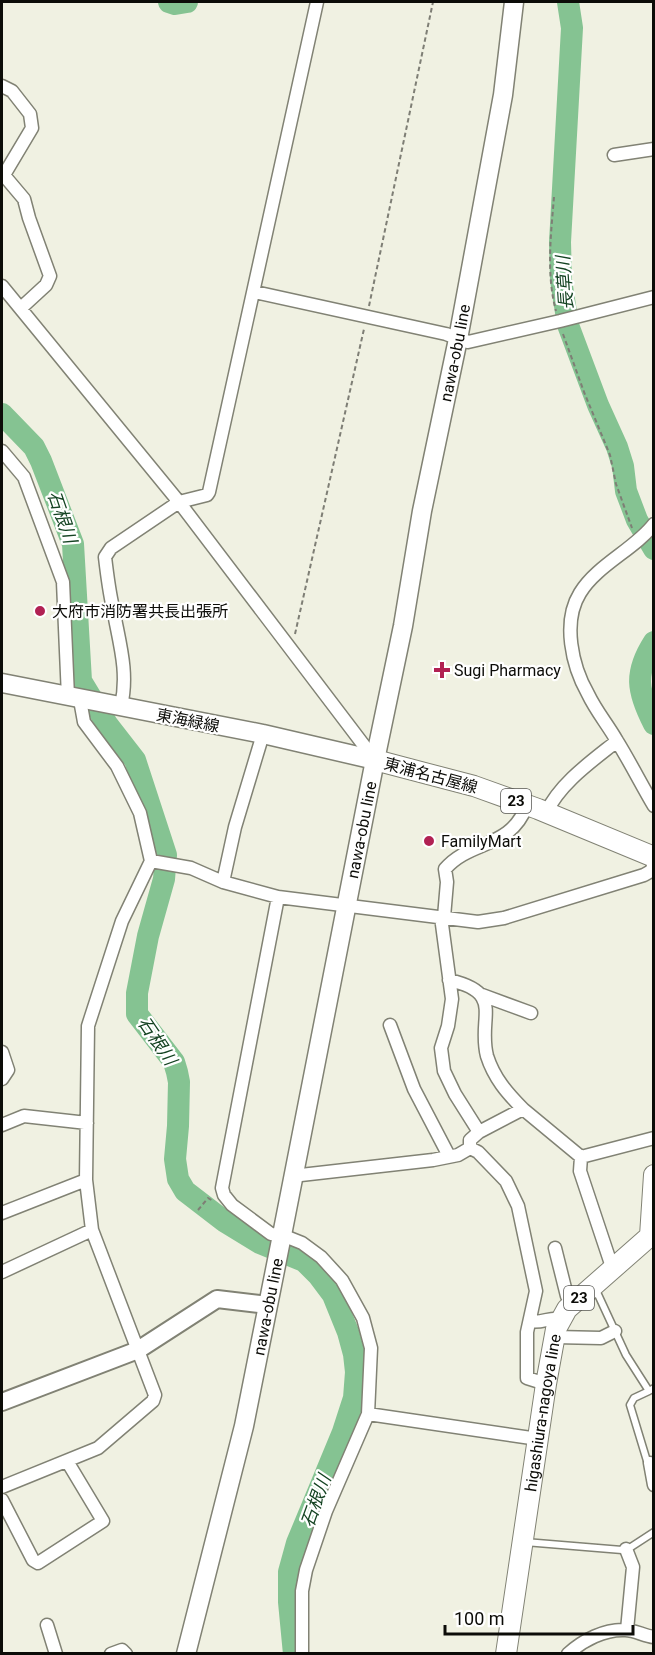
<svg xmlns="http://www.w3.org/2000/svg" width="655" height="1655" viewBox="0 0 655 1655" font-family="Roboto,'Noto Sans JP',sans-serif">
	<rect width="100%" height="100%" fill="#f0f1e2"/>
	<g fill="none" stroke-linecap="round" stroke-linejoin="round">
		<path stroke="#85c392" stroke-width="22" d="M 169,2 L 175,4 L 187,2
			M 568,2 L 572,28 L 560,242 L 561,280 L 568,325 L 598,405 L 617,447 L 623,466 L 626,491 L 637,520 L 654,549
			M 2,414 L 34,447 L 41,461 L 73,544 L 81,681 L 107,724 L 135,760 L 166,855 L 164,879 L 148,936 L 137,993 L 137,1014 L 174,1062 L 177,1072 L 179,1082 L 178,1126 L 175,1159 L 178,1179 L 185,1191 L 224,1221 L 260,1243 L 304,1261 L 318,1275 L 333,1295 L 348,1332 L 354,1354 L 356,1372 L 354,1398 L 343,1432 L 297,1543 L 289,1572 L 289,1602 L 294,1654
			M 654,642 C 634,673 637,691 654,724"/>
		<defs>
			<path id="service" d="M 595,1288 L 626,1355 L 649,1391 L 654,1388
				M 649,1391 L 634,1398 L 630,1405 L 647,1461 L 650,1463
				M 525,1542 L 622,1550 L 631,1547 L 654,1532"/>
			<path id="minor" d="M 2,86 L 12,91 L 30,114 L 32,128 L 4,175
				M 614,155 L 654,149
				M 2,173 L 24,199 L 29,218 L 50,276 L 46,285 L 21,308
				M 2,286 L 179,502 L 375,760
				M 255,292 L 446,334 L 468,342 L 560,321 L 654,297
				M 2,451 L 24,477 L 63,582 L 68,697
				M 654,524 C 635,549 597,565 580,593 C 562,622 572,666 588,694 C 596,711 608,725 617,741 C 630,762 641,784 654,806
				M 121,706 C 129,672 119,642 113,608 C 109,591 107,574 105,557 L 111,548 L 179,502 L 207,495 L 209,492 L 317,2
				M 263,734 L 235,827 L 223,882 L 278,897 L 478,922 L 504,918 L 644,875 L 651,871 L 654,864
				M 546,813 C 560,783 592,761 617,741
				M 151,861 L 191,868 L 223,882
				M 278,897 L 222,1188 L 224,1195 L 232,1205 L 271,1234 L 282,1235 L 302,1243 L 321,1257 L 342,1280 L 363,1318 L 371,1348 L 368,1414 L 326,1511 L 306,1570 L 302,1591 L 302,1654
				M 441,917 L 452,999 L 448,1026 L 441,1048 L 444,1071 L 455,1094 L 479,1132
				M 444,917 L 447,882 L 445,869 C 471,839 510,850 527,805
				M 449,980 C 506,993 477,1017 487,1056 C 494,1078 507,1093 523,1109
				M 482,995 L 531,1013
				M 390,1025 L 414,1089 L 449,1156
				M 2,1052 L 8,1070 L 2,1079
				M 2,1125 L 24,1116 L 87,1123
				M 470,1148 L 478,1152 L 506,1181 L 518,1206 L 536,1291 L 527,1332 L 527,1378 L 546,1384
				M 470,1148 L 470,1140 L 479,1132 L 523,1109 L 581,1157 L 654,1138
				M 581,1157 L 580,1171 L 611,1264 L 614,1267
				M 292,1176 L 433,1160 L 458,1155 L 470,1148
				M 2,1213 L 86,1180
				M 555,1248 L 567,1296 L 572,1304
				M 2,1272 L 92,1230
				M 530,1321 C 541,1324 549,1317 560,1319
				M 555,1337 L 601,1338 L 615,1331
				M 368,1414 L 538,1439
				M 650,1463 L 654,1485
				M 2,1487 L 98,1448 L 153,1401 L 155,1395 L 92,1230 L 86,1180 L 88,1026 L 122,921 L 151,861 L 140,813 L 117,766 L 84,722 L 80,700
				M 2,1500 L 33,1560 L 38,1563 L 103,1521 L 67,1461
				M 626,1549 L 633,1567 L 627,1630
				M 47,1625 L 56,1654
				M 111,1654 L 122,1650 L 126,1654
				M 568,1654 C 583,1640 605,1629 625,1630 C 635,1630 644,1636 654,1637"/>
			<path id="tertiary" d="M 2,1402 L 138,1350 L 217,1299 L 268,1305"/>
			<g id="secondary">
				<path d="M 2,683 L 263,734 L 375,760"/>
				<path id="s1" d="M 186,1654 L 244,1426 L 282,1235 L 375,760 L 403,626 L 422,511 L 458,339 L 503,95 L 514,2"/>
			</g>
			<g id="primary">
				<path d="M 375,760 L 474,786 L 538,809 L 654,857"/>
				<path id="s2" d="M 506,1654 L 546,1384 L 556,1329 L 567,1309 L 650,1236 L 654,1175"/>
			</g>
		</defs>
		<use href="#service" stroke="#818274" stroke-width="9"/>
		<use href="#minor" stroke="#818274" stroke-width="15"/>
		<use href="#tertiary" stroke="#818274" stroke-width="20"/>
		<use href="#secondary" stroke="#818274" stroke-width="21"/>
		<use href="#primary" stroke="#818274" stroke-width="22"/>
		<path stroke="#7e7e75" stroke-width="2" stroke-dasharray="4.5 3" stroke-linecap="butt" d="M 554,197 C 551,234 546,274 556,311
			M 369,306 L 433,2
			M 563,334 L 584,392 L 610,455 L 616,484 L 632,528
			M 295,634 L 364,329
			M 198,1210 L 208,1198 L 213,1201"/>
		<use href="#service" stroke="#fff" stroke-width="6"/>
		<use href="#minor" stroke="#fff" stroke-width="12"/>
		<use href="#tertiary" stroke="#fff" stroke-width="16"/>
		<use href="#secondary" stroke="#fff" stroke-width="18"/>
		<use href="#primary" stroke="#fff" stroke-width="20"/>
	</g>
	<g fill="#b12153" stroke="#fff" stroke-width="2">
		<circle cx="40" cy="611" r="6"/>
		<path d="M439 661h6v6h6v6h-6v6h-6v-6h-6v-6h6z"/>
		<circle cx="429" cy="841" r="6"/>
	</g>
	<g text-anchor="middle" stroke-width="4.5" stroke-linejoin="round" paint-order="stroke">
		<g fill="#fff" stroke="#555552" stroke-width="1.5">
			<rect x="501" y="789" width="30" height="24" rx="4.5"/>
			<rect x="564" y="1286" width="30" height="24" rx="4.5"/>
		</g>
		<g font-size="15" font-weight="bold" fill="#0c0c08">
			<text x="516" y="806">23</text>
			<text x="579" y="1303">23</text>
		</g>
		<g font-size="16" fill="#0c0c08" stroke="#fff">
			<text dy="6" stroke="none"><textPath href="#s1" startOffset="1329">nawa-obu line</textPath></text>
			<text transform="translate(188 720) rotate(11)" y="6">東海緑線</text>
			<text transform="translate(431 775) rotate(15)" y="6">東浦名古屋線</text>
			<text dy="6" stroke="none"><textPath href="#s1" startOffset="843">nawa-obu line</textPath></text>
			<text dy="6" stroke="none"><textPath href="#s1" startOffset="357">nawa-obu line</textPath></text>
			<text dy="6" stroke="none"><textPath href="#s2" startOffset="244">higashiura-nagoya line</textPath></text>
		</g>
		<g font-size="16" fill="#0c0c08" stroke="#fff" text-anchor="start">
			<text x="52" y="617">大府市消防署共長出張所</text>
			<text x="454" y="676">Sugi Pharmacy</text>
			<text x="441" y="847">FamilyMart</text>
		</g>
		<g font-size="18" font-style="italic" fill="#144322" stroke="#fff">
			<text transform="translate(565 283) rotate(-94)" y="6">長草川</text>
			<text transform="translate(62 517) rotate(71)" y="6">石根川</text>
			<text transform="translate(157 1041) rotate(56)" y="6">石根川</text>
			<text transform="translate(316 1501) rotate(-70)" y="6">石根川</text>
		</g>
	</g>
	<rect width="655" height="1655" fill="none" stroke="#0c0c08" stroke-width="6"/>
	<path d="M445 1625v9h188v-9" fill="none" stroke="#0c0c08" stroke-width="3"/>
	<text x="454" y="1625" font-size="18" fill="#0c0c08" stroke="#ffffff" stroke-width="4.5" paint-order="stroke">100 m</text>
</svg>
